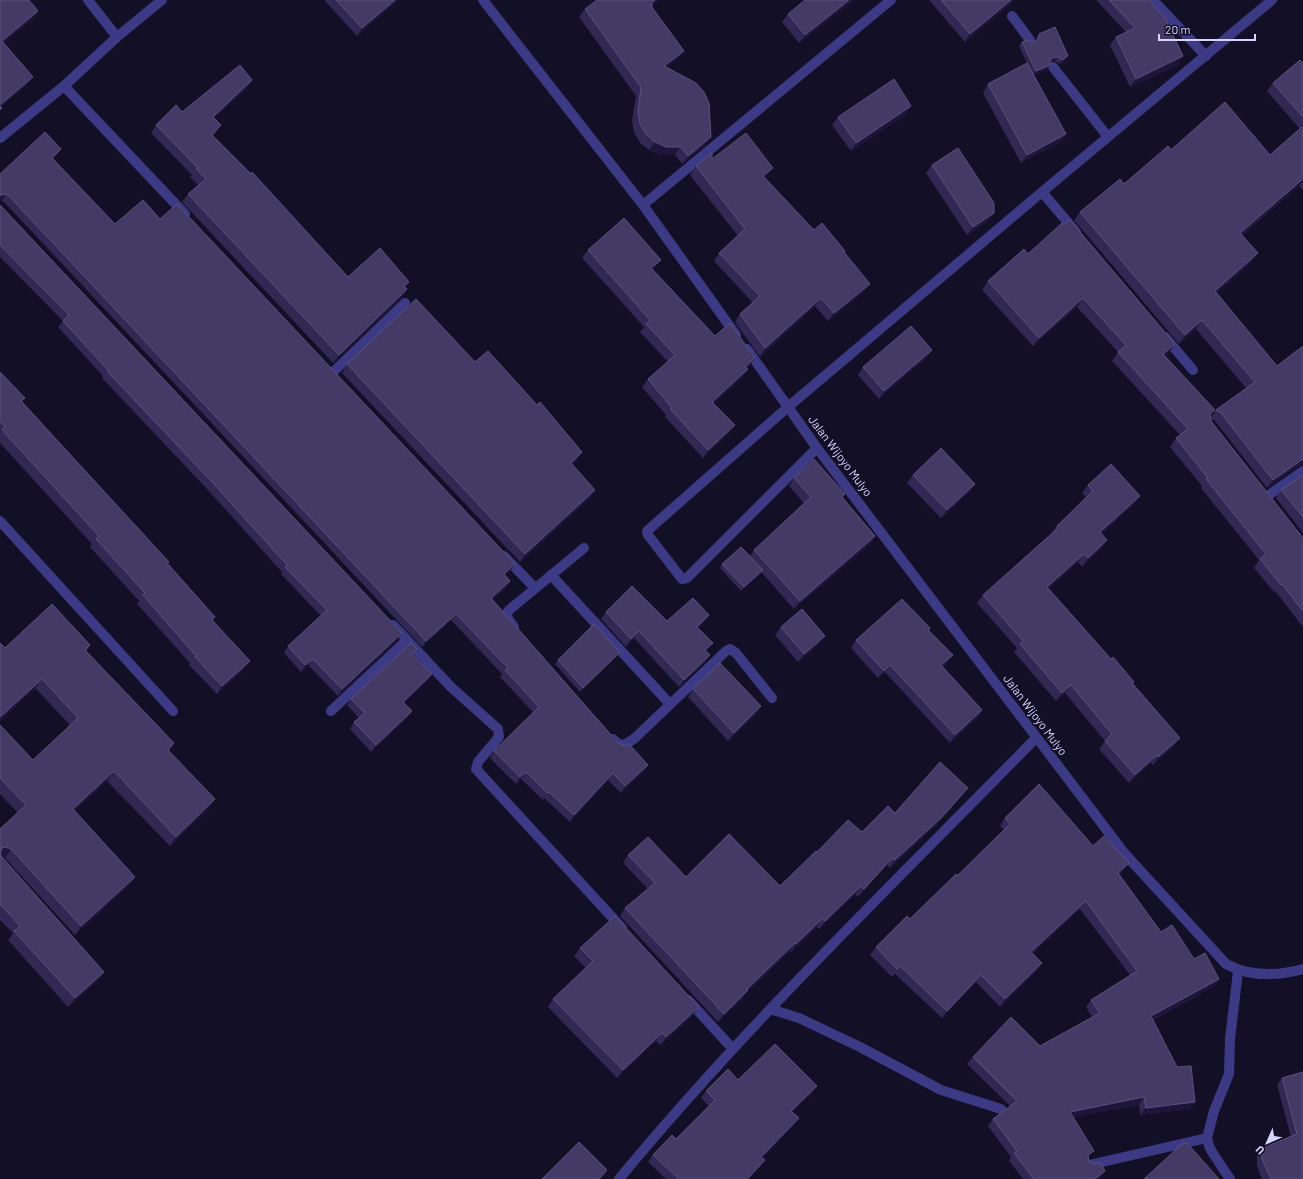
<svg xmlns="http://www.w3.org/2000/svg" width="1303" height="1179" viewBox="0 0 1303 1179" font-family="Barlow,sans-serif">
	<rect width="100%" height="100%" fill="#130f26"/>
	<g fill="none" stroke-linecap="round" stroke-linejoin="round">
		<path stroke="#3d3a85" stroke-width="10" d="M 88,0 L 117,37
			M 483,0 L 643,205 L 736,335
			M 1153,0 L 1206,56
			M 1012,16 L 1030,40
			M 1053,67 L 1108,137
			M 64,86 L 185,214
			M 0,138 L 64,86 L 117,37 L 162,0
			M 1042,192 L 1076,232
			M 643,205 L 891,0
			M 1165,337 L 1193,370
			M 747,349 L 817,448 L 1125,854 L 1226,964 C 1250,977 1277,976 1303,969
			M 333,372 L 405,303
			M 817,448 L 687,578 L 682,579 L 648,535 L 647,531 L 788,407 L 1042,192 L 1272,0
			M 1266,497 L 1303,471
			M 0,521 L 173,711
			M 504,556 L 535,588
			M 551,575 L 670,704
			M 393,625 L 451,687 L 498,729 L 499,737 L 478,762 L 476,769 L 622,928
			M 514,627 C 510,621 505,618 508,611 L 584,548
			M 331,711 L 407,640
			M 613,739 C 622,749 626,744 635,738 L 726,651 L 730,649 L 736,653 L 772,698
			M 688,1000 L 733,1049
			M 770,1009 L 799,1018 L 860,1047 L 941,1090 L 1001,1109
			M 1089,1165 L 1207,1138
			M 619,1179 C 748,1023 895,882 1036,738
			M 1230,1179 L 1212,1152 L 1209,1146 L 1207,1138 L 1214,1111 L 1229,1074 L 1230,1039 L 1238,971"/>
	</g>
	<path fill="#312854" d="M 326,0 L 398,0 L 357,36 L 325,1 Z
		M 854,0 L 799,43 L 782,22 L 788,14 Z
		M 929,0 L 1014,0 L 1013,2 L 965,42 Z
		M 1096,0 L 1149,0 L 1178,65 L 1130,87 L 1110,45 L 1116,37 L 1126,32 Z
		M 652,6 L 652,7 L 678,59 L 667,67 L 705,145 L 682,164 L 675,155 L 661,155 L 649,150 L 640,143 L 634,132 L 632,120 L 636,96 L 579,17 L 585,9 Z
		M 1039,34 L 1065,61 L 1059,64 L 1055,61 L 1050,62 L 1050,65 L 1047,69 L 1034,75 L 1066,134 L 1060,142 L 1021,163 L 983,93 L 988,84 L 1028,65 L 1019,46 L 1022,42 L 1036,41 L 1036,38 Z
		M 1303,63 L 1303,190 L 1299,186 L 1242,235 L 1252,262 L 1216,293 L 1277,366 L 1303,346 L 1303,465 L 1299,466 L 1267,488 L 1215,421 L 1211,419 L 1211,421 L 1303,538 L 1303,627 L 1276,592 L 1275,593 L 1254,568 L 1259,560 L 1201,488 L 1202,486 L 1170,447 L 1176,438 L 1180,435 L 1112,361 L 1118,352 L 1077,307 L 1033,346 L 982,290 L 988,281 L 1028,254 L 1175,344 L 1169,352 L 1165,356 L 1210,417 L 1210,418 L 1216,410 L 1246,388 L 1196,329 L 1179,344 L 1074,220 L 1080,212 L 1124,184 L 1171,150 L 1270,155 L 1300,129 L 1267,91 L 1273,83 Z
		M 247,88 L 214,118 L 216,133 L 213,136 L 348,277 L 409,282 L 405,287 L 407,289 L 402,298 L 333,363 L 182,202 L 188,194 L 198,185 L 190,177 L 192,175 L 151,133 L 156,125 Z
		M 906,114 L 851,151 L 832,125 L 838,117 Z
		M 61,149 L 56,156 L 53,159 L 115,224 L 160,219 L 515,564 L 510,571 L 505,575 L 510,581 L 506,588 L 492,600 L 644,771 L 621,793 L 608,780 L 570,822 L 544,798 L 543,800 L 521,779 L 516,784 L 490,758 L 494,751 L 533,712 L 500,677 L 502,674 L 451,620 L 422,647 L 5,203 L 2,201 L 0,201 L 0,174 Z
		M 712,159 L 767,176 L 765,178 L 814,230 L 844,252 L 864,292 L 828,321 L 815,306 L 760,357 L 735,322 L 740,314 L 753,303 L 714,261 L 719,253 L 738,236 L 690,175 L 696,166 Z
		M 932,165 L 994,213 L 988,221 L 967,235 L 926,173 Z
		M 0,205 L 402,633 L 397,640 L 338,696 L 308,665 L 301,672 L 284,653 L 288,646 L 321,616 L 281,574 L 282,572 L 207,489 L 102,378 L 103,376 L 58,327 L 63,321 L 0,257 Z
		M 588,250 L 655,268 L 653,270 L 715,336 L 755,358 L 750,365 L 747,368 L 748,369 L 742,377 L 714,403 L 729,433 L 703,458 L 665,417 L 666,415 L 642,387 L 648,379 L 668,362 L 640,332 L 644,327 L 582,258 Z
		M 932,350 L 926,358 L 879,399 L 858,375 L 863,367 Z
		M 475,362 L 577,460 L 572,464 L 590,498 L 520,562 L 342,373 L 347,364 Z
		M 0,372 L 25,398 L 22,401 L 168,563 L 213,621 L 244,669 L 217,694 L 189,665 L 190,663 L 137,604 L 139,601 L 90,547 L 92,544 L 0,443 Z
		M 913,475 L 975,484 L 969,492 L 941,518 L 907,483 Z
		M 1303,475 L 1303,533 L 1276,498 L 1281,490 Z
		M 794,478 L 842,498 L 875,536 L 870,544 L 794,609 L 761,572 L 741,591 L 720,568 L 722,564 L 750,556 L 754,550 L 804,503 L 789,486 Z
		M 1088,485 L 1134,504 L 1101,534 L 1102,548 L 1082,567 L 1078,562 L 1048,589 L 1132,684 L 1174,746 L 1153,765 L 1151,763 L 1129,783 L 1099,749 L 1105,741 L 1065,693 L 1056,701 L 1014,652 L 1017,648 L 977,603 L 983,595 L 1051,534 L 1057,526 L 1086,497 L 1082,493 Z
		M 606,612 L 667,621 L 704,623 L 698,628 L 707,651 L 705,662 L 679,687 L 634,638 L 626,647 L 601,619 Z
		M 781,627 L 819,644 L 798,662 L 775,635 Z
		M 930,628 L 929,630 L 953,655 L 947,662 L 943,667 L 982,710 L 977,718 L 950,743 L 885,672 L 878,678 L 851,648 L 856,640 Z
		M 0,643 L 5,648 L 90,645 L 86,652 L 174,743 L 169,751 L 209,808 L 170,846 L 107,781 L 74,811 L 135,877 L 128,886 L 75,935 L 5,858 L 1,856 L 104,972 L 97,981 L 68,1007 L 8,940 L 13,933 L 0,920 L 0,829 L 18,813 L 0,794 L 0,725 L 33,760 L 70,725 L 35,688 L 0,721 Z
		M 413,655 L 432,674 L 427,681 L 404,703 L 412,711 L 407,718 L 371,752 L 350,729 L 354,722 L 359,718 L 347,705 L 351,699 Z
		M 617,656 L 580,692 L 555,664 L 558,660 Z
		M 693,689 L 761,706 L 756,714 L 728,741 L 688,697 Z
		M 968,788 L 962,795 L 936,825 L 890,868 L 887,865 L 858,897 L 855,894 L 819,929 L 817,927 L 791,952 L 790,951 L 746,993 L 743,998 L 718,1022 L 620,916 L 625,908 L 648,889 L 623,863 L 628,855 L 686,877 L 780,886 L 817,852 L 862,832 L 895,813 Z
		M 1005,818 L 1093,846 L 1124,870 L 1119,874 L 1161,932 L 1194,959 L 1219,979 L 1214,986 L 1153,1020 L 1195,1102 L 1190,1109 L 1140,1115 L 1139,1105 L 1074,1117 L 1089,1158 L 1089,1162 L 1100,1178 L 1099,1179 L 1023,1179 L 1009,1161 L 1011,1157 L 988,1126 L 993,1119 L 1010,1106 L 967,1064 L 973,1057 L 1040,1046 L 1092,1017 L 1086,1007 L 1091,1000 L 1130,975 L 1080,909 L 1033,953 L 1037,970 L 1000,1007 L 976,982 L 942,1018 L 895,974 L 892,977 L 870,955 L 876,947 L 910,919 L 957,876 L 1004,830 L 1000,826 Z
		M 580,948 L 693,1015 L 661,1045 L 656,1041 L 617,1078 L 548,1007 L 553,999 L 586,968 L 574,956 Z
		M 1303,1072 L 1303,1179 L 1262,1179 L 1257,1166 L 1257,1156 L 1262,1148 L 1291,1137 L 1277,1085 L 1282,1078 Z
		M 738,1080 L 812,1093 L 792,1112 L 794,1125 L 762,1158 L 760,1167 L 749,1179 L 666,1179 L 648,1162 L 653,1155 L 676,1139 L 709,1106 L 701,1098 L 706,1091 Z"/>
	<path fill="#1d163a" d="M 395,0 L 398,0 L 357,36 L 362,28 Z
		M 655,0 L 660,0 L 652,6 L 647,13 L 651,3 Z
		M 849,0 L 854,0 L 799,43 L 805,35 Z
		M 1011,0 L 1014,0 L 1013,2 L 965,42 L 970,34 Z
		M 38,11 L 34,18 L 0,46 L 2,41 Z
		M 684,51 L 678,59 L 658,74 L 664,66 Z
		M 1068,56 L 1065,61 L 1059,64 L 1062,60 Z
		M 1183,56 L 1178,65 L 1130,87 L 1136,79 Z
		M 1058,57 L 1055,61 L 1049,62 L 1052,58 Z
		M 1050,65 L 1047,69 L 1033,75 L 1036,71 Z
		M 33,77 L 28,84 L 0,108 L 0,105 Z
		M 252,80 L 247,88 L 207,125 L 213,117 Z
		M 911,106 L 906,114 L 851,151 L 856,143 Z
		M 221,125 L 216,133 L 206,143 L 212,135 Z
		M 1066,134 L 1060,142 L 1021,163 L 1027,155 Z
		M 711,137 L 705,145 L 682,164 L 688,156 Z
		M 655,142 L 681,147 L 675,155 L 661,155 L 649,150 Z
		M 61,149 L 56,156 L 47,165 L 52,158 Z
		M 773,168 L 767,176 L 757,184 L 763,176 Z
		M 1303,179 L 1303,181 L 1299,186 L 1234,241 L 1240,233 Z
		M 6,194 L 2,201 L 0,201 L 0,196 L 1,195 Z
		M 994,213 L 988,221 L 967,235 L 973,227 Z
		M 1258,253 L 1252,262 L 1209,300 L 1215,291 Z
		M 661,260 L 655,268 L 646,276 L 651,268 Z
		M 870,284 L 864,292 L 828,321 L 834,313 Z
		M 407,289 L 402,298 L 333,363 L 339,355 Z
		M 821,298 L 815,306 L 760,357 L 765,348 Z
		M 1083,298 L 1077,307 L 1033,346 L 1039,338 Z
		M 1202,320 L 1196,329 L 1179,344 L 1185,335 Z
		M 1175,344 L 1169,352 L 1157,363 L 1163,354 Z
		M 932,350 L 926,358 L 879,399 L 884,391 Z
		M 755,358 L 750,365 L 740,374 L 745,367 Z
		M 748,369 L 742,377 L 707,409 L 712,402 Z
		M 735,425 L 729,433 L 703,458 L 708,450 Z
		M 582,452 L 577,460 L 565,471 L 571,463 Z
		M 1303,459 L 1303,465 L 1299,466 L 1267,488 L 1273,480 Z
		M 975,484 L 969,492 L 941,518 L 947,510 Z
		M 595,490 L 590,498 L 520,562 L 525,554 Z
		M 1140,496 L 1134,504 L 1094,540 L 1100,532 Z
		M 875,536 L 870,544 L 794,609 L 800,601 Z
		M 1107,540 L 1102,548 L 1082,567 L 1088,558 Z
		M 1084,554 L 1078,562 L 1041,595 L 1047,587 Z
		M 515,564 L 510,571 L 499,581 L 504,574 Z
		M 763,570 L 760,574 L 741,591 L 744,587 Z
		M 510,581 L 506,588 L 486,605 L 491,598 Z
		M 456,614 L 451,620 L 422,647 L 426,641 Z
		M 709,615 L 704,623 L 692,634 L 697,627 Z
		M 639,631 L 634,638 L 626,647 L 631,639 Z
		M 402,633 L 397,640 L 338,696 L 342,689 Z
		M 825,636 L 819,644 L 798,662 L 804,654 Z
		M 713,643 L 707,651 L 700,657 L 705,650 Z
		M 620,652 L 617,656 L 580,692 L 583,688 Z
		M 710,655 L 705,662 L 679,687 L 684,680 Z
		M 953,655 L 947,662 L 936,673 L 941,665 Z
		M 313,659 L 308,665 L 301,672 L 305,665 Z
		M 250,661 L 244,669 L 217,694 L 222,686 Z
		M 890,665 L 885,672 L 878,678 L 884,671 Z
		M 432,674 L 427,681 L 398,709 L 403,702 Z
		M 42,679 L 35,688 L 0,721 L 0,717 Z
		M 1071,685 L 1065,693 L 1056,701 L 1062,693 Z
		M 761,706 L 756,714 L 728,741 L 734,733 Z
		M 982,710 L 977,718 L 950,743 L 955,735 Z
		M 412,711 L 407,718 L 371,752 L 376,745 Z
		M 1180,738 L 1174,746 L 1153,765 L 1158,757 Z
		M 174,743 L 168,752 L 168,750 Z
		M 1157,755 L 1151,763 L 1129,783 L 1135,775 Z
		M 648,765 L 644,771 L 621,793 L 625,786 Z
		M 114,771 L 107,781 L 66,818 L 73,809 Z
		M 526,772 L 521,779 L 516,784 L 520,777 Z
		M 613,773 L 608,780 L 570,822 L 574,815 Z
		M 968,788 L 962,795 L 936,825 L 890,868 L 895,860 Z
		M 215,799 L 209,808 L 170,846 L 176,837 Z
		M 5,847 L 11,849 L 5,858 L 0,856 L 0,851 L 2,848 Z
		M 892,858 L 887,865 L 858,897 L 864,889 Z
		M 1129,863 L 1124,870 L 1113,880 L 1118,873 Z
		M 135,877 L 128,886 L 75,935 L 81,926 Z
		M 861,886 L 855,894 L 819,929 L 825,921 Z
		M 1086,901 L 1080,909 L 1026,959 L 1031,952 Z
		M 822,919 L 817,927 L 791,952 L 796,944 Z
		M 795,943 L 790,951 L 746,993 L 743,998 L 718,1022 L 724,1014 L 747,989 Z
		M 1042,963 L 1037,970 L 1000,1007 L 1005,999 Z
		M 104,972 L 97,981 L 68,1007 L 75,998 Z
		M 981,975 L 976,982 L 942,1018 L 947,1011 Z
		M 1219,979 L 1214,986 L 1146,1023 L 1151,1016 Z
		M 699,1007 L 693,1015 L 661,1045 L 666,1037 Z
		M 662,1033 L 656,1041 L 617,1078 L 623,1070 Z
		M 817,1086 L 812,1093 L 786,1118 L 791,1111 Z
		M 1144,1097 L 1139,1105 L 1065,1119 L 1070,1112 Z
		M 1195,1102 L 1190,1109 L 1140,1115 L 1146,1108 Z
		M 799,1118 L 794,1125 L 757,1164 L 761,1157 Z
		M 1094,1151 L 1088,1158 L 1088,1155 Z
		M 765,1160 L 760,1167 L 749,1179 L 747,1179 Z
		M 607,1170 L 603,1177 L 601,1179 L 599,1179 Z
		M 1105,1171 L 1100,1178 L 1099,1179 L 1095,1179 Z"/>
	<path fill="#433a66" stroke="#5a527e" d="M 0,0 L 29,0 L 38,11 L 2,41 L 33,77 L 0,105 Z
		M 336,0 L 395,0 L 362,28 Z
		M 597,0 L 655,0 L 651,3 L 653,5 L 651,6 L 684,51 L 664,66 L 696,83 L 704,92 L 709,103 L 711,137 L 688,156 L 681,147 L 666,147 L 655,142 L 646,134 L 640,124 L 638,112 L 641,87 L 585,9 Z
		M 805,0 L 849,0 L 805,35 L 788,14 Z
		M 941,0 L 1011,0 L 970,34 Z
		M 1109,0 L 1149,0 L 1165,18 L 1183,56 L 1136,79 L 1116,37 L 1135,28 Z
		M 1055,27 L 1068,56 L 1062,60 L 1058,57 L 1052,58 L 1050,61 L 1050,65 L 1036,71 L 1022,42 L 1028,40 L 1031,42 L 1036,41 L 1039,38 L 1039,34 Z
		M 1300,60 L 1303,63 L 1303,117 L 1273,83 Z
		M 1027,63 L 1066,134 L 1027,155 L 988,84 Z
		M 240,65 L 252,80 L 213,117 L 221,125 L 212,135 L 251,174 L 252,172 L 348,277 L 380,248 L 409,282 L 404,286 L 407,289 L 339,355 L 188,194 L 206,179 L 196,169 L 198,168 L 156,125 L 176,105 L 182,112 Z
		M 894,79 L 911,106 L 856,143 L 838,117 Z
		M 1225,102 L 1270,155 L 1303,126 L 1303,179 L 1240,233 L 1258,253 L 1215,291 L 1277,366 L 1303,346 L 1303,459 L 1273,480 L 1221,413 L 1216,410 L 1255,382 L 1202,320 L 1185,335 L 1080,212 L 1120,179 L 1124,184 L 1168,146 L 1171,150 Z
		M 0,106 L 2,108 L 0,110 Z
		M 45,132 L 61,149 L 52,158 L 115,224 L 143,200 L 160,219 L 177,204 L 515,564 L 504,574 L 510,581 L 491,598 L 618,743 L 626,746 L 629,744 L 648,765 L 625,786 L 613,773 L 574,815 L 549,792 L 547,793 L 526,772 L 520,777 L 494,751 L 539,707 L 505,670 L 508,668 L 456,614 L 426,641 L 9,196 L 6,194 L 1,195 L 0,196 L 0,174 Z
		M 746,133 L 773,168 L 763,176 L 814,230 L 822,223 L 845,251 L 844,252 L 870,284 L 834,313 L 821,298 L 765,348 L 740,314 L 760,296 L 719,253 L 745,229 L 696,166 L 712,153 L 712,159 Z
		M 958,148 L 994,203 L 994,213 L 973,227 L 932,165 Z
		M 0,205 L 402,633 L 342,689 L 313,659 L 305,665 L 288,646 L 327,610 L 285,567 L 287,565 L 212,482 L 107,371 L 108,370 L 63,321 L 69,315 L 0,245 Z
		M 624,218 L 661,260 L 651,268 L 715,336 L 730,323 L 755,358 L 745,367 L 748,369 L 712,402 L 735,425 L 708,450 L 670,409 L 672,408 L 648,379 L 675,355 L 646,324 L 650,320 L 588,250 Z
		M 1070,220 L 1175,344 L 1163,354 L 1215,410 L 1210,414 L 1211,421 L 1303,538 L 1303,611 L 1282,584 L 1281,585 L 1260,559 L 1266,554 L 1206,479 L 1208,478 L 1176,438 L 1188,429 L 1118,352 L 1126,345 L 1083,298 L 1039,338 L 988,281 L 1024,249 L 1028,254 L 1062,223 L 1064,225 Z
		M 416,299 L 475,362 L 488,351 L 537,405 L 540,402 L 582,452 L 571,463 L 595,490 L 525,554 L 347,364 Z
		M 911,326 L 932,350 L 884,391 L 863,367 Z
		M 0,372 L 25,398 L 21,401 L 169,562 L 167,563 L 215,617 L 212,620 L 250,661 L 222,686 L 195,657 L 196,656 L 143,595 L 145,593 L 96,539 L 99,536 L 2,430 L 5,427 L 0,421 Z
		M 941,448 L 975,484 L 947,510 L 913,475 Z
		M 814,459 L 845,494 L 842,497 L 875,536 L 800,601 L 754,550 L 811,497 L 794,478 Z
		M 1111,464 L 1140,496 L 1100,532 L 1107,540 L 1088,558 L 1084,554 L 1047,587 L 1111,659 L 1113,657 L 1134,682 L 1132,683 L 1180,738 L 1158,757 L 1157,755 L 1135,775 L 1105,741 L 1112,734 L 1071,685 L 1062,693 L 1020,644 L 1023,641 L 983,595 L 1058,528 L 1057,526 L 1093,491 L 1088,485 Z
		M 1303,475 L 1303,517 L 1281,490 Z
		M 741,547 L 763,570 L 744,587 L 722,564 Z
		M 632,586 L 667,621 L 693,598 L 709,615 L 697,627 L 713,643 L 705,650 L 710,655 L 684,680 L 639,631 L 631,639 L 606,612 Z
		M 902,599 L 930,628 L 928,630 L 953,655 L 941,665 L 982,710 L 955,735 L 890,665 L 884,671 L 856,640 Z
		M 52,604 L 90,645 L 85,650 L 174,743 L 168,750 L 215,799 L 176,837 L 114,771 L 73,809 L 135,877 L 81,926 L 11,849 L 5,847 L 2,848 L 0,854 L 0,829 L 26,805 L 0,778 L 0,725 L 33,760 L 78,718 L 42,679 L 0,717 L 0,643 L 5,648 Z
		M 802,609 L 825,636 L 804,654 L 781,627 Z
		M 594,624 L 620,652 L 583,688 L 558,660 Z
		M 411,643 L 417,649 L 412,654 L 432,674 L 403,702 L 412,711 L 376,745 L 354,722 L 365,713 L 351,699 Z
		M 720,663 L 761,706 L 734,733 L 693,689 Z
		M 940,762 L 968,788 L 942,817 L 895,860 L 892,858 L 864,889 L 861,886 L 825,921 L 822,919 L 796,944 L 795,943 L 747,989 L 748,990 L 724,1014 L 625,908 L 655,883 L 628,855 L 648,837 L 686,877 L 729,834 L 780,886 L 816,851 L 817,852 L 848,820 L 862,832 L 888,806 L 895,813 Z
		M 1039,784 L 1093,846 L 1104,836 L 1129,863 L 1118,873 L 1161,932 L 1172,925 L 1194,959 L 1205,953 L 1219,979 L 1151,1016 L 1177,1067 L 1191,1066 L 1195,1102 L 1146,1108 L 1144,1097 L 1070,1112 L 1094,1151 L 1088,1155 L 1089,1162 L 1093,1164 L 1101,1163 L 1105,1171 L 1095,1179 L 1034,1179 L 1014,1153 L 1017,1151 L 993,1119 L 1017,1101 L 973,1057 L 1011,1017 L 1040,1046 L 1100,1013 L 1091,1000 L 1137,971 L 1086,901 L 1031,952 L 1042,963 L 1005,999 L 981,975 L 947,1011 L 900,966 L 897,969 L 876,947 L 907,916 L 910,919 L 956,874 L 957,876 L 1010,824 L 1005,818 Z
		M 0,854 L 2,857 L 104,972 L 75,998 L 14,931 L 20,926 L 0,904 Z
		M 615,916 L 699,1007 L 666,1037 L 662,1033 L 623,1070 L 553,999 L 593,961 L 580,948 Z
		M 775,1044 L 817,1086 L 791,1111 L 799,1118 L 761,1157 L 765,1160 L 747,1179 L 679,1179 L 653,1155 L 672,1135 L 676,1139 L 715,1100 L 706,1091 L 728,1069 L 738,1080 Z
		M 1303,1072 L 1303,1179 L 1271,1179 L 1262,1159 L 1262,1148 L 1297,1134 L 1282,1078 Z
		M 579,1142 L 607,1170 L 599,1179 L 542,1179 Z
		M 1187,1143 L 1219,1179 L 1144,1179 L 1182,1144 Z"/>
	<g text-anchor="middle" stroke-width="3.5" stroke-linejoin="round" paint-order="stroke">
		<g font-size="12" fill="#d9d4ff" stroke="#130f26">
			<text transform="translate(840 456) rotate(53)" y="4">Jalan Wijoyo Mulyo</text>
			<text transform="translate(1035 715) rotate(53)" y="4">Jalan Wijoyo Mulyo</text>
		</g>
	</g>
	<g transform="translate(1267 1143) rotate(225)" stroke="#130f26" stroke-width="3" paint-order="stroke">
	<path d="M0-3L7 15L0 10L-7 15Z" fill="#d9d4ff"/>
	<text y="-6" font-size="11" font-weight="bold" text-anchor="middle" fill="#d9d4ff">U</text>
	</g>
	<path d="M1159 34v6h96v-6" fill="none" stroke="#d9d4ff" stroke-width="2"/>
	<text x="1165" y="34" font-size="12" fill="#d9d4ff" stroke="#130f26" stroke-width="3" paint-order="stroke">20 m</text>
</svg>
